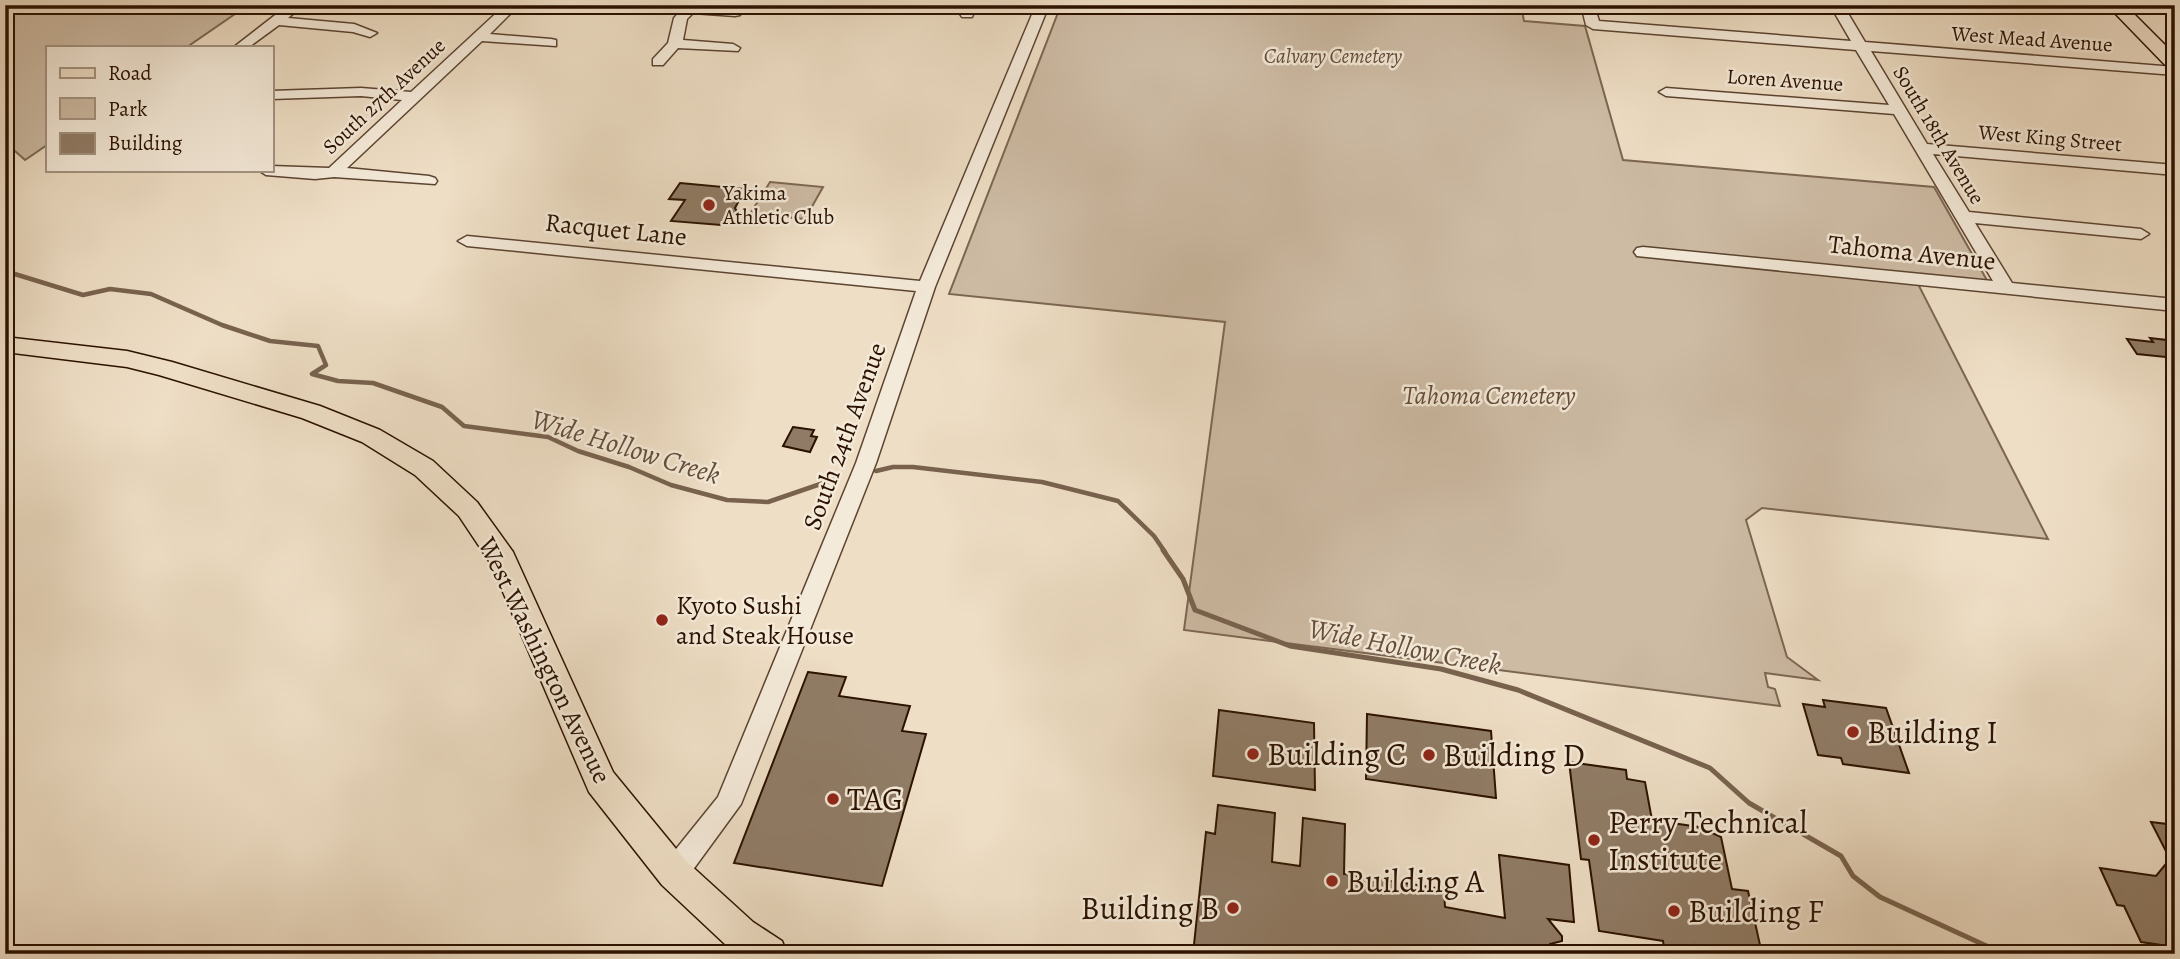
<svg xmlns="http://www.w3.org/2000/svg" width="2180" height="959" viewBox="0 0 2180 959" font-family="Alegreya,serif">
	<rect width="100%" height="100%" fill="#eedec5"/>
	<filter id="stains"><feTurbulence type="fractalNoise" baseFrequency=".00286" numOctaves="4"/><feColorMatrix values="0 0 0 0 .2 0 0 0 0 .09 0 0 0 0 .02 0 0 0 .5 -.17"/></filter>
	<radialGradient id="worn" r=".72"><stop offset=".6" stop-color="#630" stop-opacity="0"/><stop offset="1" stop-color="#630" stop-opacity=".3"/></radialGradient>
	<path fill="#cdbba4" stroke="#7c6652" stroke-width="2" d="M 5,5 L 248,5 L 187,47 L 47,47 L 47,145 L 25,160 L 5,142 Z
		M 1061,5 L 1521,5 L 1524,21 L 1585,26 L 1623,160 L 1934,187 L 1988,282 L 1918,284 L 2048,539 L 1762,508 L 1746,520 L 1787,657 L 1818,680 L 1765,673 L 1768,687 L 1775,689 L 1780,706 L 1184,630 L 1225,322 L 949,294 Z
		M 770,182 L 823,187 L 805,219 L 750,214 Z"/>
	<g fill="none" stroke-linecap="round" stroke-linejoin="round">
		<path stroke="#78624e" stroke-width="4.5" d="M 5,271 L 83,295 L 110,289 L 151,294 L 222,325 L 270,341 L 318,346 L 326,365 L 312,374 L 338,381 L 373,383 L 442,407 L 464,426 L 548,437 L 578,451 L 629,467 L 671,485 L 727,500 L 768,502 L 835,479
			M 876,471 L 893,467 L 913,467 L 1042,482 L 1118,501 L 1154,536 L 1165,552"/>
		<path stroke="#78624e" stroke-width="5" d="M 1163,550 L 1183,579 L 1195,610 L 1290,646 L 1441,669 L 1518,690 L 1710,768 L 1749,803 L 1841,856 L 1853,876 L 1880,897 L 2004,954"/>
	</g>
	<path fill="#907c66" stroke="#2b1100" stroke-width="2" d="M 680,183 L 745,189 L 735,208 L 738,214 L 729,214 L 721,225 L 671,221 L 685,200 L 669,199 Z
		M 2150,338 L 2175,341 L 2175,358 L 2137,354 L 2127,339 L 2153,342 Z
		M 793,427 L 814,430 L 811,436 L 817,437 L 810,452 L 783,446 Z
		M 808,672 L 846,677 L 839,696 L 910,706 L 902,731 L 926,734 L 882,886 L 734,863 Z
		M 1823,700 L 1886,708 L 1909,773 L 1843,764 L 1841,758 L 1818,755 L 1803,704 L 1825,707 Z
		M 1219,710 L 1314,723 L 1315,790 L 1213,776 Z
		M 1367,714 L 1491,731 L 1496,798 L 1366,779 Z
		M 1569,762 L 1626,770 L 1627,779 L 1645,782 L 1652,820 L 1699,827 L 1721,837 L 1732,889 L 1748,891 L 1762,954 L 1695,945 L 1697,954 L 1665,954 L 1663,941 L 1599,931 L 1589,860 L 1581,859 Z
		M 1218,805 L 1275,813 L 1272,862 L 1300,866 L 1303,818 L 1345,824 L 1344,874 L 1444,889 L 1445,907 L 1505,918 L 1499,855 L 1569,865 L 1574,922 L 1548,919 L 1562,936 L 1562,941 L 1550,944 L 1548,954 L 1193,954 L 1206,832 L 1215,834 Z
		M 2151,822 L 2175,825 L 2175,947 L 2141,942 L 2124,906 L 2117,905 L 2100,868 L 2156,876 L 2170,859 Z"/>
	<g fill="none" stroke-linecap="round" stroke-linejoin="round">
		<defs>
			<path id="minor" d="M 288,5 L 303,5 L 288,18 L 354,24 L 377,33 L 370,37 L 353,32 L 279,25 L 249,47 L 234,47 Z
				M 505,5 L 519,5 L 490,34 L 551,39 L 556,40 L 556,46 L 482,41 L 347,168 L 429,176 L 435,178 L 437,181 L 435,184 L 334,177 L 315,179 L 266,175 L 258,170 L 271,170 L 271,166 L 329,168 L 402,100 L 361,96 L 271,99 L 271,91 L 361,88 L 411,92 Z
				M 686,5 L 740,9 L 740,15 L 735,16 L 693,13 L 687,19 L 683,40 L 733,44 L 740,48 L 738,51 L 678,48 L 663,65 L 653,65 L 653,59 L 668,43 L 674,18 Z
				M 868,5 L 881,5 L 872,13 L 865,9 Z
				M 964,5 L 977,5 L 972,17 L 962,17 L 960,14 Z
				M 1036,5 L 1049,5 L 935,287 L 876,463 L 741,804 L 684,882 L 674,886 L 664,882 L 660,873 L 664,864 L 718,797 L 856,463 L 916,291 L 467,246 L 458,241 L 467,236 L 920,281 Z
				M 1581,5 L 1594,5 L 1599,21 L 1851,41 L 1830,5 L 1843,5 L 1865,42 L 2175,67 L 2175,75 L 1871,51 L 1927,144 L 2175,165 L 2175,175 L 1933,154 L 1969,212 L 2141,229 L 2149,234 L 2141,239 L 1975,223 L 2012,283 L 2175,299 L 2175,311 L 1637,256 L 1634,252 L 1637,248 L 1643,247 L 1993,281 L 1894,114 L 1666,96 L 1659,92 L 1666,88 L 1889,105 L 1856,50 L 1593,29 L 1586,25 Z"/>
			<path id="major" d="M 2107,5 L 2125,5 L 2175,55 L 2175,70 L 2169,69 Z
				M 5,337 L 127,351 L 172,362 L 320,406 L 380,430 L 433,461 L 477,502 L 513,552 L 613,772 L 686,861 L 753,922 L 782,941 L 787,954 L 738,954 L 727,946 L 662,885 L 589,792 L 491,564 L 459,516 L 415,475 L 362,442 L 302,418 L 159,375 L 127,367 L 5,352 Z"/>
		</defs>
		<use href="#minor" stroke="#5c4431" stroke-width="3"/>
		<use href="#major" stroke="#2b1100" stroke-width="3"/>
		<use href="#minor" fill="#f4ead9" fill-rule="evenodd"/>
		<use href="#major" fill="#eedec5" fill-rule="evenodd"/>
	</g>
	<g fill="#8f2418" stroke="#f4ead9" stroke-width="2.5">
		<circle cx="709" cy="205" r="7"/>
		<circle cx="662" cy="620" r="7"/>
		<circle cx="1853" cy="732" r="7"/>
		<circle cx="1253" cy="754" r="7"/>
		<circle cx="1429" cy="755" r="7"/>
		<circle cx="833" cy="799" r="7"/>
		<circle cx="1594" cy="840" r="7"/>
		<circle cx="1332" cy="881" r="7"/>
		<circle cx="1233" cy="908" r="7"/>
		<circle cx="1674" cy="911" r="7"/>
	</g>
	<g text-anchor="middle" stroke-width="5" stroke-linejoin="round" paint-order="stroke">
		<g font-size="21" fill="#2b1100" stroke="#f4ead9">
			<text transform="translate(2032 39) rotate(4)" y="7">West Mead Avenue</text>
			<text transform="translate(1785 80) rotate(4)" y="7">Loren Avenue</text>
			<text transform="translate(384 96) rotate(-43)" y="7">South 27th Avenue</text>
			<text transform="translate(1939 135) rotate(59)" y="7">South 18th Avenue</text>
			<text transform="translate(2050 138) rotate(5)" y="7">West King Street</text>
		</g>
		<g font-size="21" font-style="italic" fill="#644c39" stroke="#f4ead9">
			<text x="1333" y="63">Calvary Cemetery</text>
		</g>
		<g font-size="21" fill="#2b1100" stroke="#f4ead9" text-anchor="start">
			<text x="723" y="200">Yakima<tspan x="723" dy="24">Athletic Club</tspan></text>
		</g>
		<g font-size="26" fill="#2b1100" stroke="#f4ead9">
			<text transform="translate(616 229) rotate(6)" y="9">Racquet Lane</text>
			<text transform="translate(1912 252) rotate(6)" y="9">Tahoma Avenue</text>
			<text transform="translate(844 436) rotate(-70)" y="9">South 24th Avenue</text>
			<text transform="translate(545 660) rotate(64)" y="9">West Washington Avenue</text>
		</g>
		<g font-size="26" font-style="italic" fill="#644c39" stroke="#f4ead9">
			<text x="1489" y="404">Tahoma Cemetery</text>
		</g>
		<g font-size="26" fill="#2b1100" stroke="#f4ead9" text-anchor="start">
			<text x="676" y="614">Kyoto Sushi<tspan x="676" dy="30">and Steak House</tspan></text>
		</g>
		<g font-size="28" font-style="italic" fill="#654e3a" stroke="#f4ead9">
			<text transform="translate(626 446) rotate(17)" y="10">Wide Hollow Creek</text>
			<text transform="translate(1405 646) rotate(11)" y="10">Wide Hollow Creek</text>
		</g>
		<g font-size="32" fill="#2b1100" stroke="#f4ead9" text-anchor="start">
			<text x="1867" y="743">Building I</text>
			<text x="1267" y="765">Building C</text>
			<text x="1443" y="766">Building D</text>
			<text x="847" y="810">TAG</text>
			<text x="1608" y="833">Perry Technical<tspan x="1608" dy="37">Institute</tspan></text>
			<text x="1346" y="892">Building A</text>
			<text x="1219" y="919" text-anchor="end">Building B</text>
			<text x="1688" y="922">Building F</text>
		</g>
	</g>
	<rect width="2180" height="959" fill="none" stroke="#eedec5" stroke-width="28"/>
	<rect x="7" y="7" width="2166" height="945" fill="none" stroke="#2b1100" stroke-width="3.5"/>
	<rect x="14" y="14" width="2152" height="931" fill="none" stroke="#2b1100" stroke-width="2"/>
	<rect x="46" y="46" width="228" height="126" fill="#f4ead9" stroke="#a49382" stroke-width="2"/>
	<rect x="60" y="68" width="35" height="10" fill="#eedec5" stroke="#a49382" stroke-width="2"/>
	<text x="108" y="80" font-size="21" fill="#2b1100">Road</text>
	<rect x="60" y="98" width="35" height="21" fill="#cdbba4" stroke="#a49382" stroke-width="2"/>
	<text x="108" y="116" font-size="21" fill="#2b1100">Park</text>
	<rect x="60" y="133" width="35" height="21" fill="#907c66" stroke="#a49382" stroke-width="2"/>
	<text x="108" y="150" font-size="21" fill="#2b1100">Building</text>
	<rect width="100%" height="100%" filter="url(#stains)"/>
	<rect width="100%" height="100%" fill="url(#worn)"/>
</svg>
